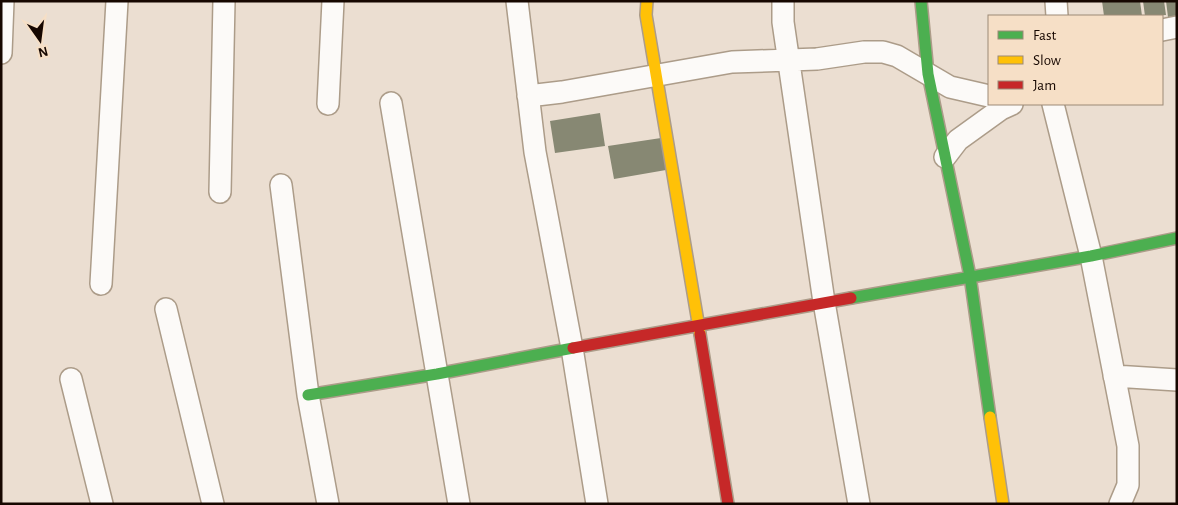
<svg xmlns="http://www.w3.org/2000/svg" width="1178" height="505" viewBox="0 0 1178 505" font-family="'Alegreya Sans',sans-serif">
	<rect width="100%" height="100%" fill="#ebded1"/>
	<path fill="#878873" d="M 1102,1 L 1140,1 L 1142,16 L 1104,16 Z
		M 1143,1 L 1164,1 L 1166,15 L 1145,16 Z
		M 1166,1 L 1177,1 L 1177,16 L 1168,17 Z
		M 600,113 L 605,146 L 555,153 L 550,121 Z
		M 661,138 L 666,170 L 614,179 L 608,146 Z"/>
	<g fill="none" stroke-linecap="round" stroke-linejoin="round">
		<defs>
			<path id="street" d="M 517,1 L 535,152 L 572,348 L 597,504
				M 783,1 L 783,22 L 824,302 L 859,504
				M 1056,1 L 1057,16
				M 1162,30 L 1177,27
				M 1,53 L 3,1
				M 528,96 L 562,92 L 732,62 L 817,59 L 864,52 L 883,52 L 897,56 L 950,87 L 989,96
				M 391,103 L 459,504
				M 328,104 L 333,1
				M 1053,104 L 1091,256 L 1128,446 L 1128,485 L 1120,504
				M 945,157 L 958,140 L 1001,109 L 1012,104
				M 281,185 L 308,395 L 328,504
				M 220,192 L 224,1
				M 101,284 L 117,1
				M 166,309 L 213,504
				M 1114,376 L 1177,380
				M 71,379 L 102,504"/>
			<path id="fast" d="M 921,1 L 928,74 L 970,276 L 990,417
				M 851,298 L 1091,256 L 1177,238
				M 308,395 L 437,374 L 573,348"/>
			<path id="slow" d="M 647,1 L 646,15 L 700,334
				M 990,417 L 1003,504"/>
			<path id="jam" d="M 700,334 L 728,504
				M 573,348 L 851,298"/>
		</defs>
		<use href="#street" stroke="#ac9c89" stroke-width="24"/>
		<use href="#fast" stroke="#ac9c89" stroke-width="14"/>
		<use href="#slow" stroke="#ac9c89" stroke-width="14"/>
		<use href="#jam" stroke="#ac9c89" stroke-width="14"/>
		<use href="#street" stroke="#fcfaf8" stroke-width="21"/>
		<use href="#fast" stroke="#4caf50" stroke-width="11"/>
		<use href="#slow" stroke="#ffc107" stroke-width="11"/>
		<use href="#jam" stroke="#c62828" stroke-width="11"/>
	</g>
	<rect width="1178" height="505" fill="none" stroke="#160700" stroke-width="5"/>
	<rect x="988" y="15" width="175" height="90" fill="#f6dfc6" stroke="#9c8977"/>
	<rect x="998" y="31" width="25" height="8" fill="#4caf50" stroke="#9c8977"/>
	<text x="1033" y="40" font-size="15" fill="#160700">Fast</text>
	<rect x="998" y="56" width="25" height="8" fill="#ffc107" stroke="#9c8977"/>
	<text x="1033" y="65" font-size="15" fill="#160700">Slow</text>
	<rect x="998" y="81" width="25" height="8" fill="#c62828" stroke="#9c8977"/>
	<text x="1033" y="90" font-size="15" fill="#160700">Jam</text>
	<g transform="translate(40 40) rotate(166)" stroke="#f6dfc6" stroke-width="4" paint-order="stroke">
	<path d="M0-4L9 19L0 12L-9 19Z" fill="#160700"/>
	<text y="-8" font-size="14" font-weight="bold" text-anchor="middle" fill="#160700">N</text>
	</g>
</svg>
